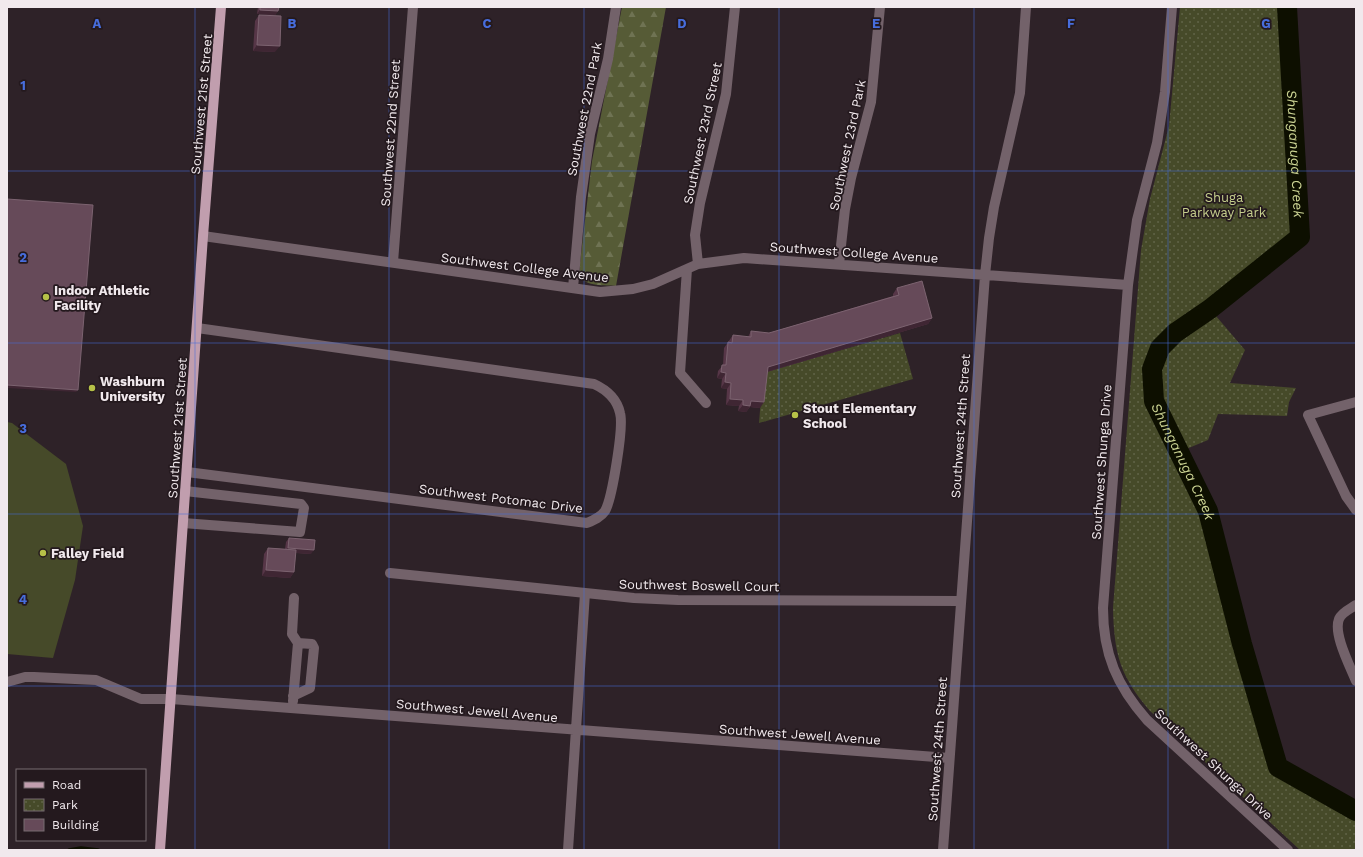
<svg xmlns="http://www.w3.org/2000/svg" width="1363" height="857" viewBox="0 0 1363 857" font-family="'Work Sans',sans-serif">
	<defs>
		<pattern id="forest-firs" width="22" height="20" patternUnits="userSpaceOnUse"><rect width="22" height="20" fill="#565b36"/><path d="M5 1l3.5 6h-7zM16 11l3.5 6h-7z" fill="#6f7353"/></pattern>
		<pattern id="park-dots" width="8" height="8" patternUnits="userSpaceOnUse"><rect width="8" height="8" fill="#464a29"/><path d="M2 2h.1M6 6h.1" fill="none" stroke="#616448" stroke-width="1.8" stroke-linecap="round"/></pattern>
	</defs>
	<rect width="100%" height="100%" fill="#2e2228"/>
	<path fill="#464a29" d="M 7,422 L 12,423 L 66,464 L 83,526 L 75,580 L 53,658 L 7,654 Z"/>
	<path fill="url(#forest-firs)" d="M 622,7 L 666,7 L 616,286 C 606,285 585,287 580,276 C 579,272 580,267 580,263 L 592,161 Z"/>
	<path fill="url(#park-dots)" d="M 1180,7 L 1287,7 L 1300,237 L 1210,309 L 1245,350 L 1230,383 L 1296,388 L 1289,402 L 1287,416 L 1218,414 L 1208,440 L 1179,452 L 1208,511 L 1242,644 L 1278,767 L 1356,811 L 1356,850 L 1300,850 L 1150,711 C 1120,676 1114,654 1113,608 L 1141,250 L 1150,199 L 1169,126 Z
		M 900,333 L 913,379 L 759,423 L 763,373 Z"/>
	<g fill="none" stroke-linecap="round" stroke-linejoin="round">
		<path stroke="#0d0f00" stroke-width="3.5" d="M 69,850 L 81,848 L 98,850"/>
		<path stroke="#0d0f00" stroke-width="20" id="s1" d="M 1287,7 L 1300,237 L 1210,309 L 1175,333 L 1160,348 L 1152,369 L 1154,401 L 1208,511 L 1242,644 L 1278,767 L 1356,811"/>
		<path stroke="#73626a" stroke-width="10" d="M 1172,7 L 1165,92 L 1157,143 L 1137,220 L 1128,285 L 1103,608 C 1103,654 1117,686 1147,720 L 1288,850
			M 203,236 L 600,292 L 633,289 L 653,284 L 698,264 L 744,258 L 1128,285
			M 393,262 L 413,7
			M 698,264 L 695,235 L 700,203 L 726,94 L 735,7
			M 839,264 L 845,209 L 851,178 L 871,102 L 880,7
			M 687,269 L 680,373 L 706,403
			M 573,288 L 581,197 L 590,134 L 608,59 L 616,7
			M 1356,402 L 1308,415 L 1346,496 L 1356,510
			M 187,472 L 587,523 C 594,520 601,517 605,511 C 612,499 624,427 620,413 C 617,399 607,390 594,384 L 197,328
			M 183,523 L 300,532 L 304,508 L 301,504 L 185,491
			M 390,573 L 634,598 L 678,600 L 960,601
			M 1356,605 C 1350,609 1342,612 1339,619 C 1333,634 1350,666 1356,681
			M 7,682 L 25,677 L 34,677 L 96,680 L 141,699 L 171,699 L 949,758
			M 293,696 L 310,688 L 314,648 L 312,644 L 298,643 L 292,634 L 294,598
			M 293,701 L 298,643
			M 568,850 L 585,593
			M 943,850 L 985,275 L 989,238 L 994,207 L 1020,93 L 1026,7"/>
		<path stroke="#c19eae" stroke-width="10" d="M 160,850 L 203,236 L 221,7"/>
	</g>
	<path fill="#563647" d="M 258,7 L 279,7 L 278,11 L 275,15 L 257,14 Z
		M 259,15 L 275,52 L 253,51 L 255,21 Z
		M 897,288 L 932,318 L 928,324 L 767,372 L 760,408 L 750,407 L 746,412 L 738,411 L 739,406 L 726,405 L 727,389 L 721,388 L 722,379 L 717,378 L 718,371 L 723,365 L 724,348 L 733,335 L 748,337 L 751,331 L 769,333 L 893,296 L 893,294 Z
		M 289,538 L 311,554 L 296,553 L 294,572 L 290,578 L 262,576 L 264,554 L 268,548 L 285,549 L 286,542 Z"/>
	<path fill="#3f2633" d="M 260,10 L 278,11 L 275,15 L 257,14 Z
		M 257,45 L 280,46 L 275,52 L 253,51 Z
		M 932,318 L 928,324 L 763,373 L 768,367 Z
		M 721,372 L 726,373 L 722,379 L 717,378 Z
		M 725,382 L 731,383 L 727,389 L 721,388 Z
		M 7,385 L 78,390 L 76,392 L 7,388 Z
		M 730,399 L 743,400 L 739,406 L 726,405 Z
		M 751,401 L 764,402 L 760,408 L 750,407 L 746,412 L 738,411 L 743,405 Z
		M 288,548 L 314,550 L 311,554 L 285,552 Z
		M 266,570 L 294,572 L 290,578 L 262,576 Z"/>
	<path fill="#664a59" stroke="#7c6370" d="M 260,7 L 279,7 L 278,11 L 260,10 Z
		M 259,15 L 281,16 L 280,46 L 257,45 Z
		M 7,199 L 93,205 L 78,390 L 7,385 Z
		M 922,281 L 932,318 L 768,367 L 764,402 L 751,401 L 750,406 L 743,405 L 743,400 L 730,399 L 731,383 L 725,382 L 726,373 L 721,372 L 722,365 L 726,365 L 728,342 L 732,343 L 733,335 L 751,337 L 751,331 L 769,333 L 899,295 L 897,288 Z
		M 289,538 L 315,540 L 314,550 L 288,548 Z
		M 268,548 L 296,550 L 294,572 L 266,570 Z"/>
	<path fill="none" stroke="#476ddc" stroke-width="1" stroke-opacity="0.55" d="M 195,7 L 195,850M 389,7 L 389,850M 584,7 L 584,850M 779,7 L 779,850M 974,7 L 974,850M 1168,7 L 1168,850M 7,171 L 1356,171M 7,343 L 1356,343M 7,514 L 1356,514M 7,686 L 1356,686"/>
	<g fill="#b6c148" stroke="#24191e" stroke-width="1.5">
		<circle cx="46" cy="297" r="4"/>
		<circle cx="92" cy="388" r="4"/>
		<circle cx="795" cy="415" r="4"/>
		<circle cx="43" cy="553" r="4"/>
	</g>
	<g text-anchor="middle" stroke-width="3.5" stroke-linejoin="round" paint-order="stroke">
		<g font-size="13" fill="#f1e9ed" stroke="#24191e">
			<text transform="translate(201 104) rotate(-85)" y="5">Southwest 21st Street</text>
			<text transform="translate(584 109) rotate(-79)" y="5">Southwest 22nd Park</text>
			<text transform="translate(390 133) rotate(-86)" y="5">Southwest 22nd Street</text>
			<text transform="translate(702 133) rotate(-78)" y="5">Southwest 23rd Street</text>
			<text transform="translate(847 145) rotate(-78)" y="5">Southwest 23rd Park</text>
			<text transform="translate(854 252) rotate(4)" y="5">Southwest College Avenue</text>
			<text transform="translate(525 267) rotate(7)" y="5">Southwest College Avenue</text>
			<text transform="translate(960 426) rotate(-86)" y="5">Southwest 24th Street</text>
			<text transform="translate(177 428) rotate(-86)" y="5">Southwest 21st Street</text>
			<text transform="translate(1101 462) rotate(-86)" y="5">Southwest Shunga Drive</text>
			<text transform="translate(501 498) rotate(7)" y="5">Southwest Potomac Drive</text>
			<text transform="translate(699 585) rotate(1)" y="5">Southwest Boswell Court</text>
			<text transform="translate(477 710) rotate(5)" y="5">Southwest Jewell Avenue</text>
			<text transform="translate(800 734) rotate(4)" y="5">Southwest Jewell Avenue</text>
			<text transform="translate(937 749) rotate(-86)" y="5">Southwest 24th Street</text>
			<text transform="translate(1214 764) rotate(43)" y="5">Southwest Shunga Drive</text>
		</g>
		<g font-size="13" fill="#c4cd8c" stroke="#24191e">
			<text x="1224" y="202">Shuga<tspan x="1224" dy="15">Parkway Park</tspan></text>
		</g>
		<g font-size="13" font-weight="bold" fill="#f1e9ed" stroke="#24191e" text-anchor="start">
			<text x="54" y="295">Indoor Athletic<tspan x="54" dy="15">Facility</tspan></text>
			<text x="100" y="386">Washburn<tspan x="100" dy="15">University</tspan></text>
			<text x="803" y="413">Stout Elementary<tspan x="803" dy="15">School</tspan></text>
			<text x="51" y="558">Falley Field</text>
		</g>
		<g font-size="14" font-style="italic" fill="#cbd392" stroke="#24191e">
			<text dy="5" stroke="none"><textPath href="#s1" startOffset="147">Shunganuga Creek</textPath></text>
			<text dy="5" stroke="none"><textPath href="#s1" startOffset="531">Shunganuga Creek</textPath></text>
		</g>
	</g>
	<g font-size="13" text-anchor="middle" font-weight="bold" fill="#476ddc" stroke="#24191e" stroke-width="3.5" stroke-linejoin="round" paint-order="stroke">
		<text x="97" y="28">A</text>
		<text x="292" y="28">B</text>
		<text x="487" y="28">C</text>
		<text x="682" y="28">D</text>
		<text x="876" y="28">E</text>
		<text x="1071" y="28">F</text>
		<text x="1266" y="28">G</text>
		<text x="23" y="90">1</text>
		<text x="23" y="262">2</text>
		<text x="23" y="433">3</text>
		<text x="23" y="604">4</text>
	</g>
	<rect width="1363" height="857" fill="none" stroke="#f1e9ed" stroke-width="16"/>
	<rect x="16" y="769" width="130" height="72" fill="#24191e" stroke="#766c71"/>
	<rect x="24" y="782" width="20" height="6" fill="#c19eae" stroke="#766c71"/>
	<text x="52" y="789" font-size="12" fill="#f1e9ed">Road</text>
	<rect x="24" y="799" width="20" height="12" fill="url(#park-dots)" stroke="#766c71"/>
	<text x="52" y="809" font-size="12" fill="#f1e9ed">Park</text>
	<rect x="24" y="819" width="20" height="12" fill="#664a59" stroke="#766c71"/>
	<text x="52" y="829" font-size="12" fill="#f1e9ed">Building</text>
</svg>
